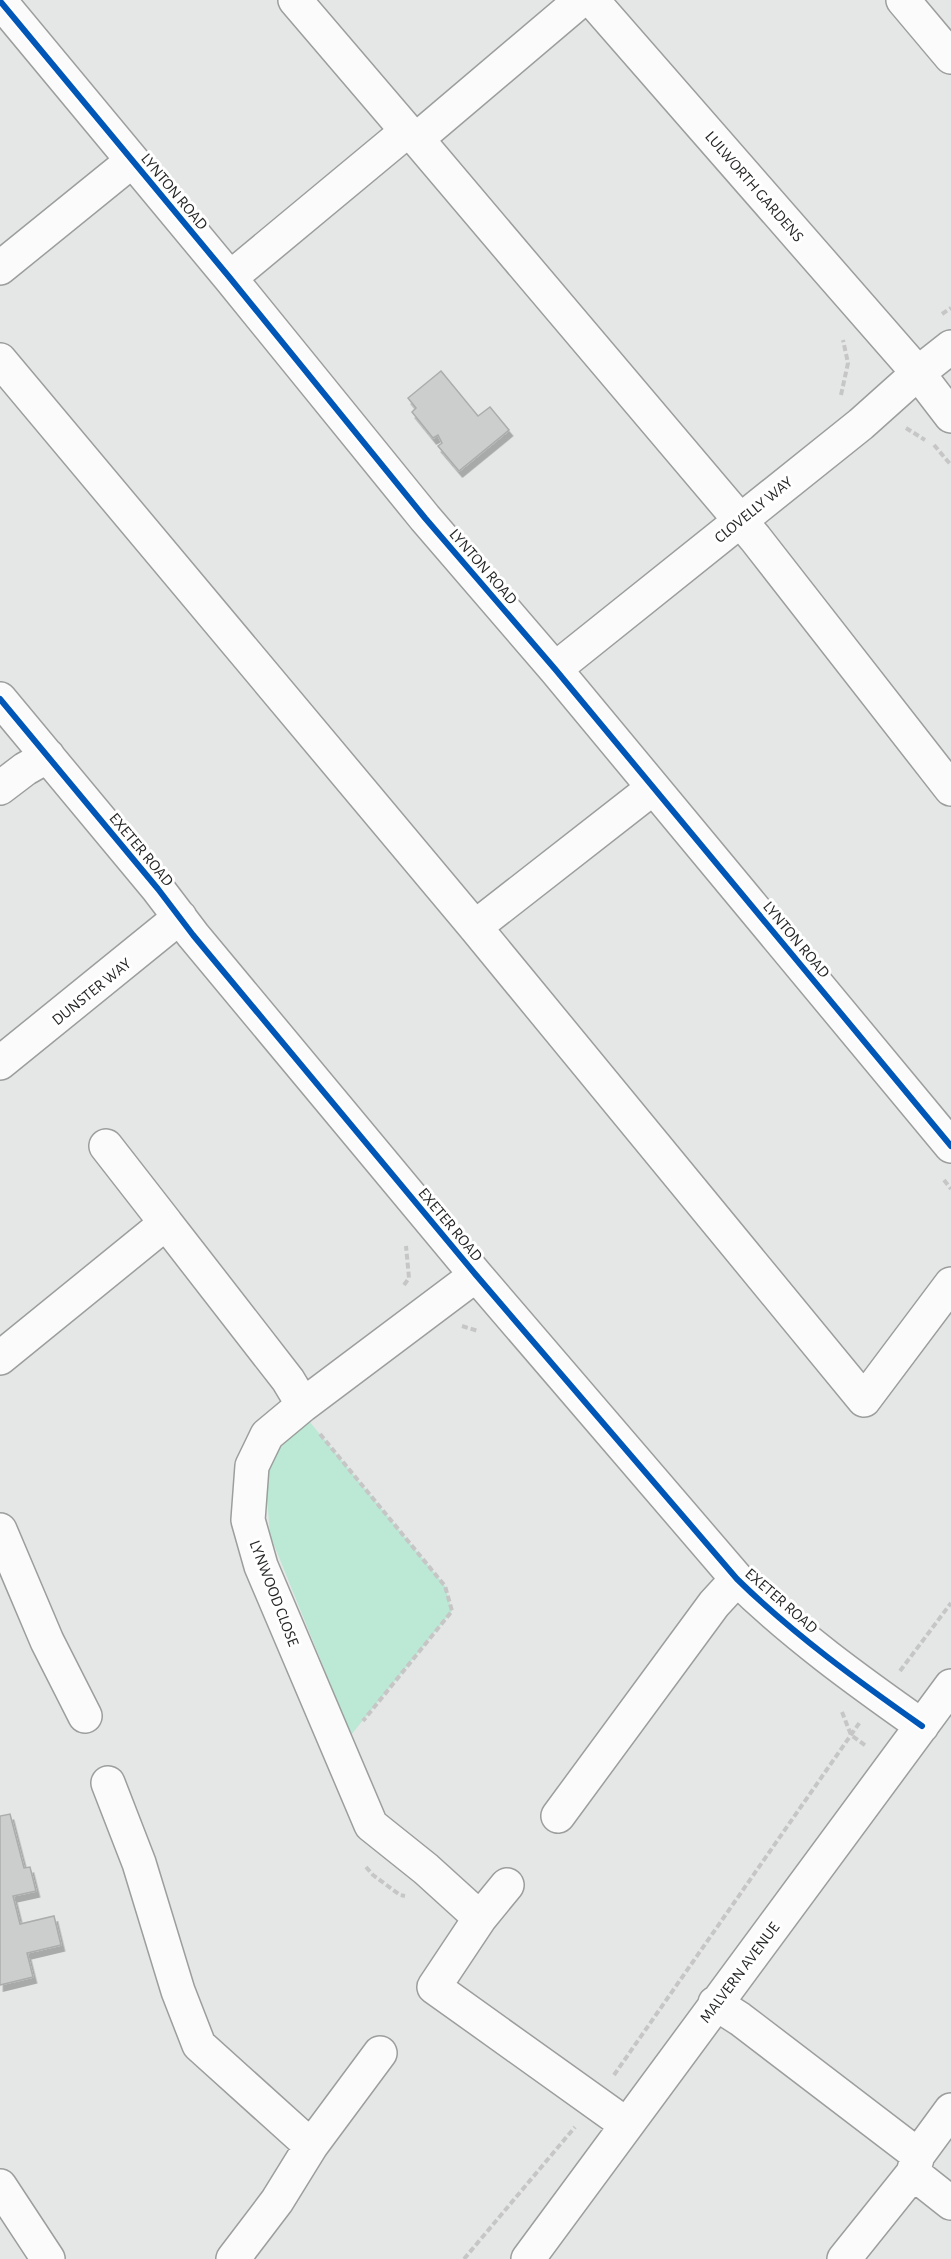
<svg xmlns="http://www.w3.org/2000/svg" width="951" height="2259" viewBox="0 0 951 2259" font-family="'Alegreya Sans',sans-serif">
	<defs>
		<filter id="shadow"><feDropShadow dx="3.5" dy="6" stdDeviation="0" flood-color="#0004"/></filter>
	</defs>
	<rect width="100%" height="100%" fill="#e5e7e6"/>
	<path fill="#bce8d6" d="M 309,1421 L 445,1586 L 452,1611 L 351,1735 L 270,1535 L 267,1498 L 270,1457 Z"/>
	<path fill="#cccecd" stroke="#abadac" stroke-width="1.5" filter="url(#shadow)" d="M 441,371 L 478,416 L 490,407 L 509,430 L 459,471 L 438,446 L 442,443 L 438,435 L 433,438 L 412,412 L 416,408 L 408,398 Z
		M 10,1814 L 24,1868 L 30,1867 L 36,1891 L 13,1896 L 20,1924 L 54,1916 L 61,1945 L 27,1953 L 33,1977 L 0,1985 L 0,1816 Z"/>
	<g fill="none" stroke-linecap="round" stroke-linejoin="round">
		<defs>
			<path id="minor" d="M 295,0 L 407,131 L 417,139 L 755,538 L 951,789
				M 592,0 L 918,373 L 951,416
				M 903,0 L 951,57
				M 0,1 L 230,278 L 425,518 L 555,669 L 951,1146
				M 417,139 L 581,0
				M 0,268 L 132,161
				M 230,278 L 407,131
				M 0,360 L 475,927 L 864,1400 L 951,1284
				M 555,669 L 861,424 L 918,373 L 951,347
				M 0,699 L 158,889 L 193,935 L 476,1275 L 737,1579 C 793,1634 858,1681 922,1726
				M 0,788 L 25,769 L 48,756
				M 475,927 L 653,788
				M 0,1063 L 180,917
				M 106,1146 L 166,1223
				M 476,1275 L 303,1405 L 267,1435 L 252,1466 L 248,1520 L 261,1566 L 371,1825 L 426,1869 L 480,1918 L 434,1987 L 627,2125
				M 0,1358 L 166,1223 L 288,1380 L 303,1405
				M 0,1530 L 47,1641 L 85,1716
				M 108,1783 L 139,1863 L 178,1991 L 199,2045 L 311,2146 L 277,2201 L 233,2259
				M 558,1816 L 714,1604 L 737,1579
				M 480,1918 L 507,1885
				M 715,2003 L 740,2019 L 918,2155
				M 311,2146 L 380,2053
				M 913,2173 L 951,2203
				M 0,2186 L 48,2259
				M 528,2259 L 951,1686
				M 844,2259 L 913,2173 L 918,2155 L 951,2110"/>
		</defs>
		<use href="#minor" stroke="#9c9d9d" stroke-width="36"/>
		<path stroke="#c6c6c6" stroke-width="4" stroke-dasharray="6 3" stroke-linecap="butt" d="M 942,314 L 951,308
			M 841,395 L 848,363 L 843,340
			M 906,428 L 925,440
			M 934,445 L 951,465
			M 944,1180 L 951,1189
			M 404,1285 L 409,1278 L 406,1246
			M 462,1326 L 478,1331
			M 320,1434 L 445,1586 L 452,1611 L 363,1721
			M 900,1671 L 951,1603
			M 842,1712 L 851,1735 L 866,1746
			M 366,1867 L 373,1875 L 400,1895 L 405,1896
			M 614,2075 L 860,1722
			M 464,2259 L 575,2127"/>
		<use href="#minor" stroke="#fbfbfb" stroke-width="33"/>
		<defs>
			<path id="cycleway" d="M 0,1 L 230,278 L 425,518 L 555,669 L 951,1146
				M 0,699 L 158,889 L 193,935 L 476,1275 L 737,1579 C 793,1634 858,1681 922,1726"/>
		</defs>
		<use href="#cycleway" stroke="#fff" stroke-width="10"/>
		<use href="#cycleway" stroke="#0057b8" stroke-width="6"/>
	</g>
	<g text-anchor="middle" stroke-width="6" stroke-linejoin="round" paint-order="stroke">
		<g font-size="16" fill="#262827" stroke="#fff">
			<text transform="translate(755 186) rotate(49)" y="6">LULWORTH GARDENS</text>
			<text transform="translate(175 191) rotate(50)" y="6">LYNTON ROAD</text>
			<text transform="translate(753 509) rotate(-39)" y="6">CLOVELLY WAY</text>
			<text transform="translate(484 566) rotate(49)" y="6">LYNTON ROAD</text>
			<text transform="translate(142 849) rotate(50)" y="6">EXETER ROAD</text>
			<text transform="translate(797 939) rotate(50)" y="6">LYNTON ROAD</text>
			<text transform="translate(91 991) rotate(-39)" y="6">DUNSTER WAY</text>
			<text transform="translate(451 1224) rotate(50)" y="6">EXETER ROAD</text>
			<text transform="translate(275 1593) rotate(69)" y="6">LYNWOOD CLOSE</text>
			<text transform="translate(782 1600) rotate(41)" y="6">EXETER ROAD</text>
			<text transform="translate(739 1972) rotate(-53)" y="6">MALVERN AVENUE</text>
		</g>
	</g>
</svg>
